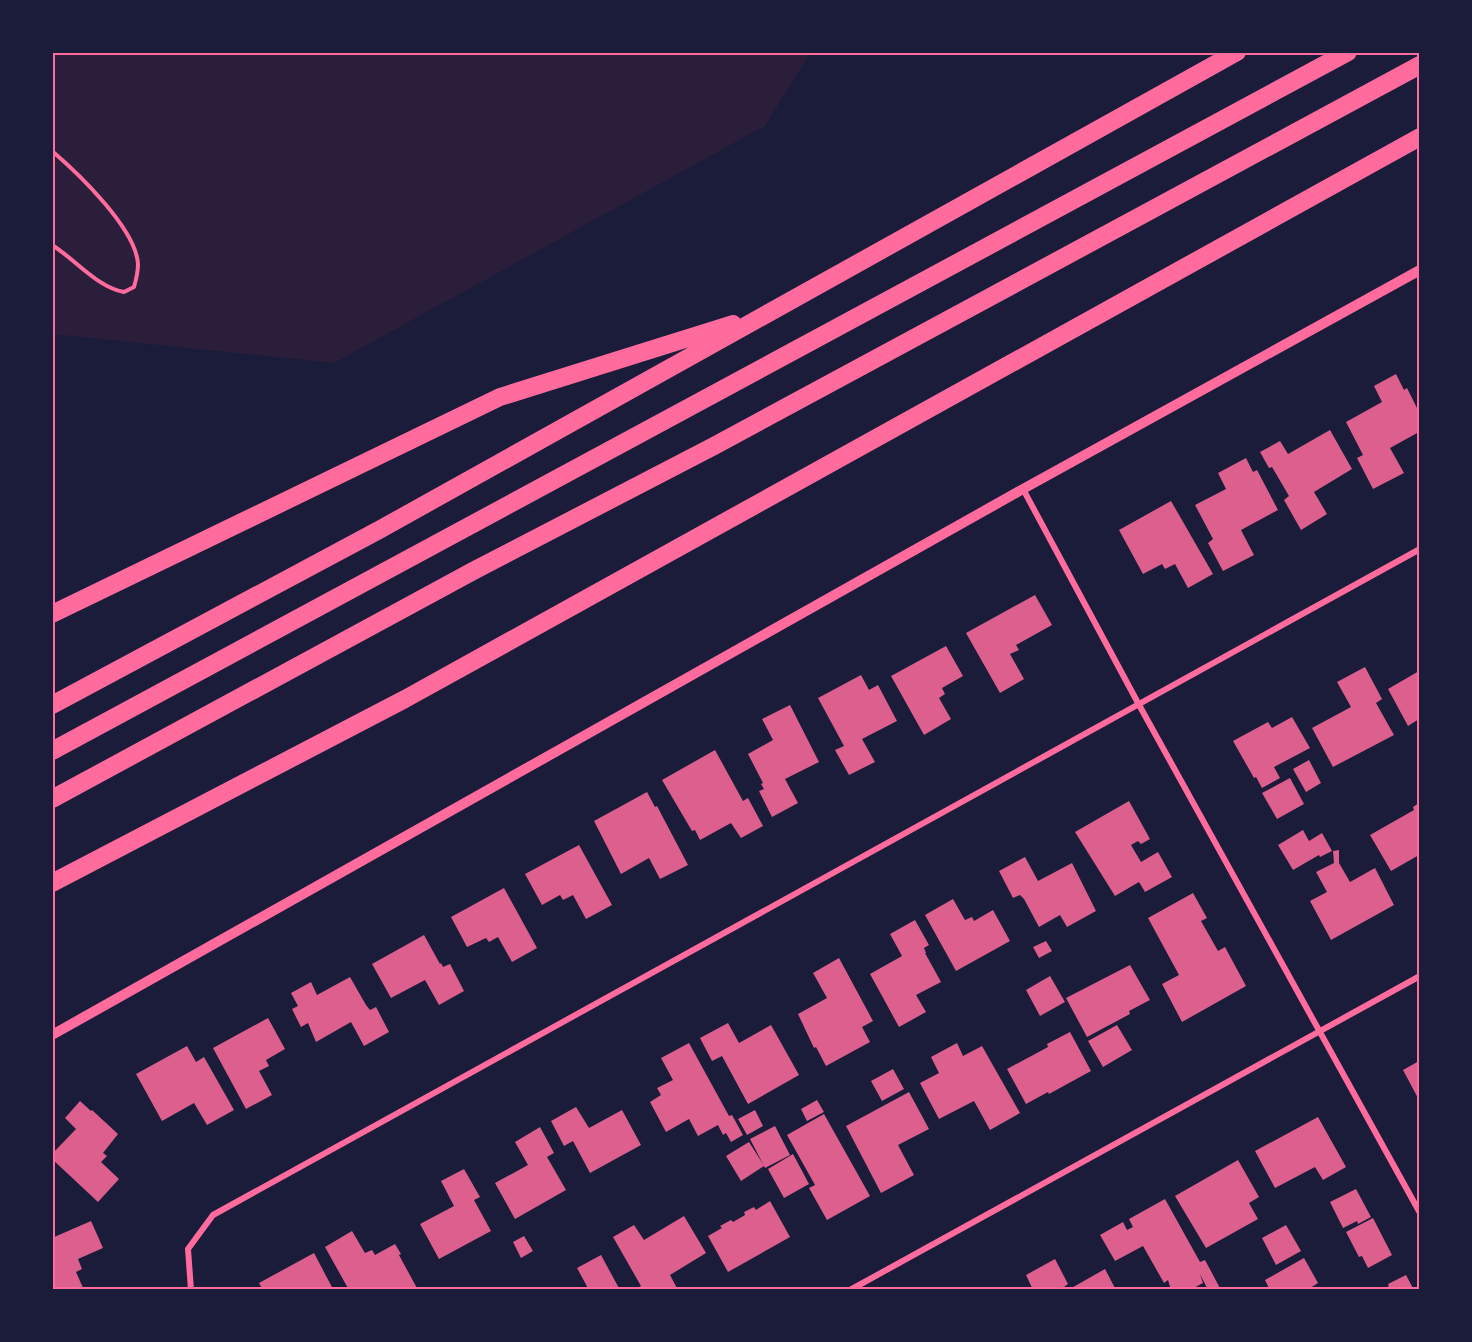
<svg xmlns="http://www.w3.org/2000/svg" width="1472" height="1342" viewBox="0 0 1472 1342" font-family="Roboto,sans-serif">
	<rect width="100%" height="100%" fill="#1b1b3a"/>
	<path fill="#2a1e3b" d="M 53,53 L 810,53 L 765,126 L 334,363 L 53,334 Z"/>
	<path fill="#dd5f8e" d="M 1396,374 L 1404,390 L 1407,388 L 1419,412 L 1419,432 L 1390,448 L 1404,473 L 1373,489 L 1357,458 L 1363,455 L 1346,422 L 1382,402 L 1374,386 Z
		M 1330,430 L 1352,469 L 1314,492 L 1327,514 L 1301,530 L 1284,500 L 1289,496 L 1272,467 L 1269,468 L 1260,452 L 1280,441 L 1288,454 Z
		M 1246,458 L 1253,472 L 1257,470 L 1278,510 L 1241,530 L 1254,555 L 1223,571 L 1208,543 L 1213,539 L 1195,505 L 1226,489 L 1218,473 Z
		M 1171,501 L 1213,574 L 1188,588 L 1175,564 L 1165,569 L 1162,564 L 1143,574 L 1119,530 Z
		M 1035,595 L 1052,625 L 1016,645 L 1019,650 L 1010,654 L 1024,679 L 1000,693 L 966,633 Z
		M 946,646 L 963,676 L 942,688 L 945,694 L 939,698 L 951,719 L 924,735 L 891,676 Z
		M 1365,667 L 1382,699 L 1376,703 L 1394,735 L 1333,767 L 1312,728 L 1351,707 L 1337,682 Z
		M 1419,671 L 1419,719 L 1408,726 L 1388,689 Z
		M 861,675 L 869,690 L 878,685 L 897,721 L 862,739 L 875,762 L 849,775 L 835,750 L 844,746 L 818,698 Z
		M 790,705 L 819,762 L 785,779 L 798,803 L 772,817 L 759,791 L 764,789 L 761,784 L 763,783 L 748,754 L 773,740 L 762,719 Z
		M 1292,717 L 1310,748 L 1274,767 L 1280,778 L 1262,788 L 1256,777 L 1254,778 L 1233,741 L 1268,722 L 1272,728 Z
		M 715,750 L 743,801 L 748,798 L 763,826 L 741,838 L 731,823 L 700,840 L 695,830 L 692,831 L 662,780 Z
		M 1309,760 L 1321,783 L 1306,792 L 1293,769 Z
		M 1290,778 L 1304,804 L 1277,819 L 1262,793 Z
		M 647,792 L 655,807 L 657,806 L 688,865 L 660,879 L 649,858 L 621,874 L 594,821 Z
		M 1129,801 L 1150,839 L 1141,844 L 1138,841 L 1131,845 L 1141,862 L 1158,852 L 1172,877 L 1145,892 L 1139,882 L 1115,896 L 1075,832 Z
		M 1419,803 L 1419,855 L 1391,871 L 1370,835 L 1414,810 L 1413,807 Z
		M 1303,830 L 1309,841 L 1322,833 L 1332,851 L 1320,857 L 1319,855 L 1293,870 L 1278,845 Z
		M 579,845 L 612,905 L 586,919 L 573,895 L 563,900 L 560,895 L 542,905 L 525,874 Z
		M 1339,850 L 1339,863 L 1350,882 L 1375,868 L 1394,905 L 1331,940 L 1310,901 L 1327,892 L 1316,872 L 1334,863 L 1333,851 Z
		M 1025,857 L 1038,881 L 1072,863 L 1096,911 L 1067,927 L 1060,915 L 1039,927 L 1024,899 L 1020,895 L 1013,898 L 999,871 Z
		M 504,888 L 537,948 L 512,962 L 498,937 L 489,942 L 486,938 L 467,947 L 451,917 Z
		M 1193,893 L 1207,918 L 1201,921 L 1218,951 L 1225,947 L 1246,986 L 1182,1022 L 1162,984 L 1179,975 L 1148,918 Z
		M 953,899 L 965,920 L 972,917 L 974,921 L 993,910 L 1010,941 L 956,971 L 925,915 Z
		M 915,920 L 929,945 L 924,948 L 926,953 L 925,953 L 941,982 L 916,995 L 926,1012 L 899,1027 L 870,974 L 902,956 L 890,934 Z
		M 424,935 L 440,964 L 441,963 L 443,967 L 450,964 L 464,991 L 439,1005 L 425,980 L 391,998 L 372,964 Z
		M 1046,941 L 1052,951 L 1039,958 L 1033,947 Z
		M 839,958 L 873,1021 L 862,1027 L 870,1042 L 826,1066 L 816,1047 L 814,1048 L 798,1014 L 827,998 L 813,973 Z
		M 1130,965 L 1150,1000 L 1129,1011 L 1130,1014 L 1087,1037 L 1066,998 Z
		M 1050,976 L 1065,1002 L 1040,1016 L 1026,990 Z
		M 350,977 L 366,1005 L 370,1010 L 376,1007 L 389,1032 L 364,1046 L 351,1022 L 316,1042 L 308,1023 L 301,1027 L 292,1009 L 298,1006 L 291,993 L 311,982 L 317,995 Z
		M 268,1018 L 285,1049 L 266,1060 L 269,1066 L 259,1071 L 272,1095 L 246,1109 L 213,1048 Z
		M 728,1023 L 739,1043 L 771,1025 L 799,1075 L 748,1104 L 722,1056 L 712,1061 L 700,1038 Z
		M 1117,1025 L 1132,1050 L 1103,1067 L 1088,1041 Z
		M 1070,1032 L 1091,1071 L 1049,1094 L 1048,1092 L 1026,1104 L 1007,1069 L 1048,1047 L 1047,1044 Z
		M 689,1043 L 729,1116 L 732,1115 L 743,1135 L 731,1142 L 726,1133 L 723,1135 L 718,1125 L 698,1136 L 689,1119 L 666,1132 L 650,1102 L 661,1095 L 657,1088 L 673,1080 L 661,1058 Z
		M 957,1043 L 963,1056 L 982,1046 L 1020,1113 L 990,1130 L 974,1101 L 939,1119 L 920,1083 L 939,1073 L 931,1057 Z
		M 187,1046 L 196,1062 L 204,1057 L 234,1110 L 207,1125 L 194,1103 L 162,1121 L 136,1074 Z
		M 1419,1061 L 1419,1100 L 1403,1070 Z
		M 893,1069 L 904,1089 L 882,1101 L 871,1081 Z
		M 909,1092 L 929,1129 L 898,1145 L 914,1175 L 881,1193 L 846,1126 Z
		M 817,1100 L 824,1112 L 807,1121 L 801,1109 Z
		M 80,1101 L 91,1111 L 92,1110 L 118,1134 L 103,1153 L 107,1156 L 101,1162 L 119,1179 L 98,1202 L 52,1159 L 52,1154 L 76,1129 L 65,1118 Z
		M 576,1107 L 589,1128 L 622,1110 L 641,1145 L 590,1173 L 573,1141 L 564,1146 L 551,1121 Z
		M 755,1110 L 763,1126 L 747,1135 L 738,1119 Z
		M 824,1114 L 870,1196 L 827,1220 L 809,1188 L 815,1185 L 787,1135 Z
		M 1318,1117 L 1346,1167 L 1323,1180 L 1315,1167 L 1275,1188 L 1255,1151 Z
		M 775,1126 L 790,1155 L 765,1168 L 764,1166 L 741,1181 L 726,1156 L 749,1142 L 763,1164 L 750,1139 Z
		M 540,1127 L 554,1153 L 547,1157 L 566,1190 L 515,1219 L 495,1183 L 528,1165 L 515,1142 Z
		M 793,1154 L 809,1184 L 784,1198 L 768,1169 Z
		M 1238,1160 L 1259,1197 L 1249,1203 L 1258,1219 L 1206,1248 L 1175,1196 Z
		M 464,1169 L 480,1197 L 474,1200 L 491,1231 L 439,1259 L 420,1224 L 454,1206 L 441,1181 Z
		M 1356,1189 L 1371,1217 L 1358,1224 L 1357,1221 L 1343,1228 L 1330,1202 Z
		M 1165,1199 L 1200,1262 L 1205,1260 L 1221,1290 L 1208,1290 L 1200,1274 L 1203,1283 L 1190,1290 L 1171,1290 L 1168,1280 L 1164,1283 L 1143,1246 L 1115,1261 L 1100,1235 L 1123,1222 L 1127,1230 L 1133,1227 L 1129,1219 Z
		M 770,1201 L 790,1237 L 728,1272 L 708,1236 L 722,1228 L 720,1226 L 731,1220 L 733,1222 L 745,1215 L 744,1212 L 754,1207 L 756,1210 Z
		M 684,1216 L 706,1253 L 670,1275 L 678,1290 L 641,1290 L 639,1287 L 641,1286 L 613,1237 L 634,1225 L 644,1240 Z
		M 1373,1218 L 1392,1255 L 1368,1268 L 1362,1256 L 1359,1257 L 1346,1232 Z
		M 91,1221 L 103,1248 L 78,1259 L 82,1269 L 76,1272 L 84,1290 L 52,1290 L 52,1238 Z
		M 1286,1225 L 1301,1251 L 1276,1265 L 1262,1238 Z
		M 352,1231 L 365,1253 L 372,1250 L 375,1255 L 395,1244 L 401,1254 L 399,1255 L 418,1290 L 349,1290 L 325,1247 Z
		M 524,1236 L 533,1251 L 521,1258 L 513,1242 Z
		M 314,1253 L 333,1289 L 263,1290 L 259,1283 Z
		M 601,1255 L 620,1290 L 589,1290 L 577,1268 Z
		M 1304,1258 L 1318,1283 L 1307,1290 L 1270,1290 L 1265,1280 Z
		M 1055,1259 L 1068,1284 L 1064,1287 L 1065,1290 L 1033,1290 L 1026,1275 Z
		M 1105,1269 L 1116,1290 L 1068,1290 Z
		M 1406,1275 L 1414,1290 L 1383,1290 L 1389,1286 L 1388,1284 Z"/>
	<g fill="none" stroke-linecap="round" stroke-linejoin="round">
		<path stroke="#ff6b9d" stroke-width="4" d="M 52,151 C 79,174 136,229 138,264 C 138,272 136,280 134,287 L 124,292 C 97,287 76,260 52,245"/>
		<path stroke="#ff6b9d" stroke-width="6" d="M 1023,489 L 1138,703 L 1420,1213
			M 191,1290 L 188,1249 L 213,1215 L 1420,549
			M 850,1290 L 1420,976"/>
		<path stroke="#ff6b9d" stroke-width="10" d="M 52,1035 L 1023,489 L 1420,270"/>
		<path stroke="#ff6b9d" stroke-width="18" d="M 52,614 L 500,397 L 733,324
			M 52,705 L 379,530 L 1237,52
			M 52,751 L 1348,52
			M 52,799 L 475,570 L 714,446 L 1420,65
			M 52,883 L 405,699 L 1420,137"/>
	</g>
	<rect width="1472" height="1342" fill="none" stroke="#1b1b3a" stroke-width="108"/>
	<rect x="54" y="54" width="1364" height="1234" fill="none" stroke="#ff6b9d" stroke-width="2"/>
</svg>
